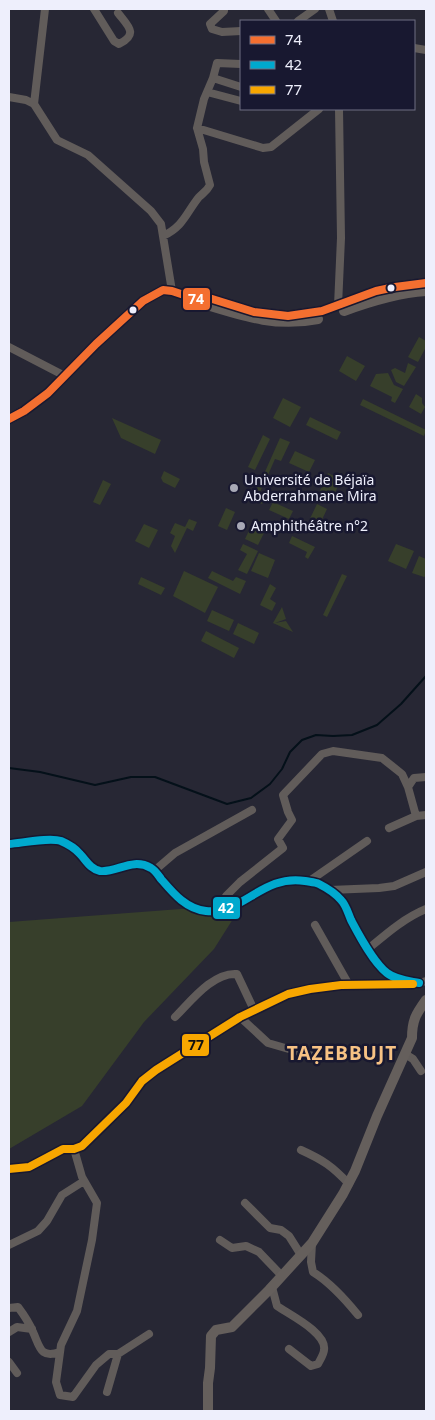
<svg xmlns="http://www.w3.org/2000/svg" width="435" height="1420" viewBox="0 0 435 1420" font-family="'Noto Sans',sans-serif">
	<rect width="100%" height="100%" fill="#272734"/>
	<path fill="#373f2b" d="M 419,337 L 426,341 L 426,347 L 418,362 L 408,357 Z
		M 347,356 L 365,366 L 356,381 L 339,371 Z
		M 408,363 L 416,367 L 404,386 L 396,382 L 391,370 L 395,368 L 405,373 Z
		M 388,373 L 394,385 L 403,389 L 395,403 L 391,401 L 392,397 L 370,386 L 376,374 Z
		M 416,394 L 422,398 L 422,403 L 425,407 L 421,414 L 409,407 Z
		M 283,398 L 301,407 L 290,427 L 273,418 Z
		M 363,399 L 426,430 L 424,436 L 360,405 Z
		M 310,417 L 341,432 L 337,440 L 306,425 Z
		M 112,418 L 161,440 L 155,454 L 121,438 Z
		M 263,435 L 270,439 L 255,470 L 248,467 Z
		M 280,438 L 290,442 L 281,461 L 275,459 L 268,475 L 264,474 Z
		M 295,451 L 315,460 L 309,472 L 289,463 Z
		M 164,471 L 180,479 L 175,488 L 163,482 L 161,478 Z
		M 339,472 L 344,474 L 330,503 L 317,497 L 328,473 L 336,477 Z
		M 262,476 L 266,479 L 259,494 L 265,498 L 262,504 L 251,498 Z
		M 103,480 L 111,484 L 100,505 L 93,502 Z
		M 273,502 L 293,511 L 289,519 L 269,510 Z
		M 317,504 L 327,509 L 319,526 L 306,527 Z
		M 226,508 L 235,512 L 227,530 L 218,526 Z
		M 255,518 L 268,525 L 258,545 L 245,539 Z
		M 189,519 L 197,522 L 193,531 L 187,528 L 175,553 L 171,546 L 175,536 L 170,533 L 175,523 L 185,527 Z
		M 144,524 L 158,530 L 149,548 L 135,541 Z
		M 292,536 L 315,547 L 308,559 L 305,557 L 307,552 L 289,543 Z
		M 243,544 L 258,551 L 247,574 L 238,570 L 247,554 L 240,550 Z
		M 396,544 L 414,551 L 406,569 L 388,561 Z
		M 259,553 L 275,560 L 268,578 L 251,571 Z
		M 419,556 L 426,559 L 426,576 L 424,577 L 412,573 Z
		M 184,571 L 218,587 L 205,613 L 173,596 Z
		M 212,571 L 233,581 L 236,577 L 246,581 L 240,594 L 208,578 Z
		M 342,574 L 347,576 L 327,617 L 323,615 Z
		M 141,577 L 165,588 L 161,595 L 138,584 Z
		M 270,584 L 276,588 L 270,599 L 276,603 L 272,611 L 260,605 Z
		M 282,607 L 286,619 L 275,623 L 286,621 L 293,632 L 273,623 Z
		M 212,610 L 234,620 L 229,631 L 207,621 Z
		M 238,623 L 259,633 L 254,644 L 233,634 Z
		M 206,631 L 239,648 L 234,658 L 201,641 Z
		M 245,900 L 214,949 L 144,1022 L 82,1106 L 9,1149 L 9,922 L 194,908 L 207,911 Z"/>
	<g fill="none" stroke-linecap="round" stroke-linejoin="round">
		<path stroke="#041019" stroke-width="2" d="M 9,768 L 40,772 L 95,785 L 131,777 L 155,777 L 227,804 L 251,798 L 270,784 L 282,769 L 290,752 L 302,740 L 316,735 L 333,736 L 352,735 L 377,725 L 401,704 L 426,676"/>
		<path stroke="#615c5a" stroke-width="8" d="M 94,9 L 114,41 L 119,44 C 139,34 128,26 118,13
			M 224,9 L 224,11 L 210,24 L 212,29 L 222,32 L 241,31
			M 268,9 L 276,21
			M 329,9 L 333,21
			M 298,21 L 315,9
			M 414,48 L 426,50
			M 241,64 L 217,63 L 213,78 L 241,87
			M 207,92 L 241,101
			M 9,97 L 26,100 L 34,104 L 57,140 L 88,155 L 151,211 L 161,224 L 172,291
			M 34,104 L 45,9
			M 197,128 L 263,148 L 271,147 L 319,109
			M 163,236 C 184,226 186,213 199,197 C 203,193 207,191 210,185 L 204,162 L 203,149 L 197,128 L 204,99 L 213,78
			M 338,306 L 341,238 L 339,109
			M 9,347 L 63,375
			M 416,816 L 408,787 L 414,778 L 426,777
			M 389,828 L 416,816 L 426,815
			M 9,844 C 22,843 50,837 61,841 C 68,844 75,848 80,854 C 86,860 90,869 100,871 C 117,873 132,857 151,868 C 155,870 158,875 161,879 C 173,893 186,909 206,911 C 243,915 262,874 305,881 C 310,882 315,882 319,884 C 327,888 335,893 341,900 C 346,905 348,913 351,920 C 359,935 373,962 387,973 C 396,980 409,981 419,983
			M 154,871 L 175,853 L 252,810
			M 308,882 L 367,841
			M 330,890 L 379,888 L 394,886 L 426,872
			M 223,909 L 226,896 L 240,882 L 283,848 L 278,839 L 292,820 L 288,812 L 283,795 L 322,754 L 333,751 L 382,758 L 402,774 L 408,787
			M 315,925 L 349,985
			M 368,949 C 386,934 404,918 426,909
			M 175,1017 C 191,1001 213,972 237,974 L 254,1010
			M 240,1017 L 268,1043 L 313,1056
			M 405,1054 L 413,1059 L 421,1071
			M 74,1149 L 82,1177 L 97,1203 L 92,1240 L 77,1311 L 61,1345 L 56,1382 L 60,1395 L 73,1397 L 96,1365 L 109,1354 L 118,1354 L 149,1334
			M 301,1150 C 323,1160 332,1166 349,1184
			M 9,1169 L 29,1167 L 63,1149 L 74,1149 L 82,1146 L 126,1103 L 142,1081 L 156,1070 L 240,1017 L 288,994 L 310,989 L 341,985 L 419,983 L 426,981
			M 245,1203 L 270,1228 L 281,1230 L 289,1236 L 301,1255
			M 220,1240 L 232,1248 L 246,1246 L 259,1252 L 282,1276
			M 312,1243 L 311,1262 L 313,1272 C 331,1283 345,1299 358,1315
			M 9,1245 L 38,1231 L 47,1221 L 62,1195 L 84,1181
			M 272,1287 L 277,1306 C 290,1315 327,1333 324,1350 C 324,1354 320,1360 318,1364 L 311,1366 L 289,1349
			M 9,1308 L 18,1307 C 24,1315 29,1322 33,1332 C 40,1347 40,1359 60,1352
			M 9,1332 L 17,1327 L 32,1329
			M 9,1362 L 17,1373
			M 107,1392 L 118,1354"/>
		<path stroke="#655f5c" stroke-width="10" d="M 199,300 L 207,305 C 246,317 277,327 318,319
			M 344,311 C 371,301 397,293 426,291
			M 9,419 L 24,411 L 48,393 L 96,344 L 143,301 L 163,290 L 172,291 L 199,300 L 209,298 L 254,312 L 288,316 L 322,311 L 376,291 L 395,287 L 426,283
			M 208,1411 L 208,1383 L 210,1368 L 211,1336 L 216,1330 L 232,1327 L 269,1290 L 312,1243 L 343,1194 L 355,1171 L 377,1116 L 412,1038 C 412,1020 416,1014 426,1000"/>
		<defs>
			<path id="bus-1" d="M 9,419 L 24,411 L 48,393 L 96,344 L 143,301 L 163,290 L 172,291 L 199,300 L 209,298 L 254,312 L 288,316 L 322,311 L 376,291 L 395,287 L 426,283"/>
			<path id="bus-2" d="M 9,844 C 22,843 50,837 61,841 C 68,844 75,848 80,854 C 86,860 90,869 100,871 C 117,873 132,857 151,868 C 155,870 158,875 161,879 C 173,893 186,909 206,911 C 243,915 262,874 305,881 C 310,882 315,882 319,884 C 327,888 335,893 341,900 C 346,905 348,913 351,920 C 359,935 373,962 387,973 C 396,980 409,981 419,983"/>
			<path id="bus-3" d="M 9,1169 L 29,1167 L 63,1149 L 74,1149 L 82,1146 L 126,1103 L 142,1081 L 156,1070 L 240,1017 L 288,994 L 310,989 L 341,985 L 413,984"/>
		</defs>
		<use href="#bus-1" stroke="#181830" stroke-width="11"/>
		<use href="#bus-2" stroke="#181830" stroke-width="11"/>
		<use href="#bus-3" stroke="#181830" stroke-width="11"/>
		<use href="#bus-1" stroke="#f46f30" stroke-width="8"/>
		<use href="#bus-2" stroke="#00a9ce" stroke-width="8"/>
		<use href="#bus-3" stroke="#f7a600" stroke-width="8"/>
	</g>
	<g fill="#eeeffc" stroke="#181830" stroke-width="2">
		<circle cx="391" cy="288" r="4.5"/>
		<circle cx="133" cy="310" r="4.5"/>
	</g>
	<g fill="#a8a9b6" stroke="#181830" stroke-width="2">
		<circle cx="234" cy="488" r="5"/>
		<circle cx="241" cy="526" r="5"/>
	</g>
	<g text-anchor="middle" stroke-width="5" stroke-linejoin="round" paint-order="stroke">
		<g font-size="14" fill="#eeeffc" stroke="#181830" text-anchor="start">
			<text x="244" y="485">Université de Béjaïa<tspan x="244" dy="16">Abderrahmane Mira</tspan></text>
			<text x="251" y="531">Amphithéâtre n°2</text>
		</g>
		<g font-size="19" font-weight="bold" letter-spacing="1" fill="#f7c284" stroke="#181830">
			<text x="342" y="1060">TAẒEBBUJT</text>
		</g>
	</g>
	<g stroke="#181830" stroke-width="2">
		<rect x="182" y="287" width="29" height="24" rx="5" fill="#f46f30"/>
		<rect x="212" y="896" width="29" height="24" rx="5" fill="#00a9ce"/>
		<rect x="181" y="1033" width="29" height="24" rx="5" fill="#f7a600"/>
	</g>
	<g font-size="14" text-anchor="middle" font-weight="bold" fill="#fff">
		<text x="196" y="304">74</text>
		<text x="226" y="913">42</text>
	</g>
	<g font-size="14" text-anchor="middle" font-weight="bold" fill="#111">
		<text x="196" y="1050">77</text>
	</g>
	<rect width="435" height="1420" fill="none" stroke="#eeeffc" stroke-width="20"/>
	<rect x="240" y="20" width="175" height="90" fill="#181830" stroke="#6e6e82"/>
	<rect x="250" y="36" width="25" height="8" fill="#f46f30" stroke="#6e6e82"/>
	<text x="285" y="45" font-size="15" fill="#eeeffc">74</text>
	<rect x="250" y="61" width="25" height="8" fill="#00a9ce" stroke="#6e6e82"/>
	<text x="285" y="70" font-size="15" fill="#eeeffc">42</text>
	<rect x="250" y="86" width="25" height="8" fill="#f7a600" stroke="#6e6e82"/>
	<text x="285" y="95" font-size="15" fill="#eeeffc">77</text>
</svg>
